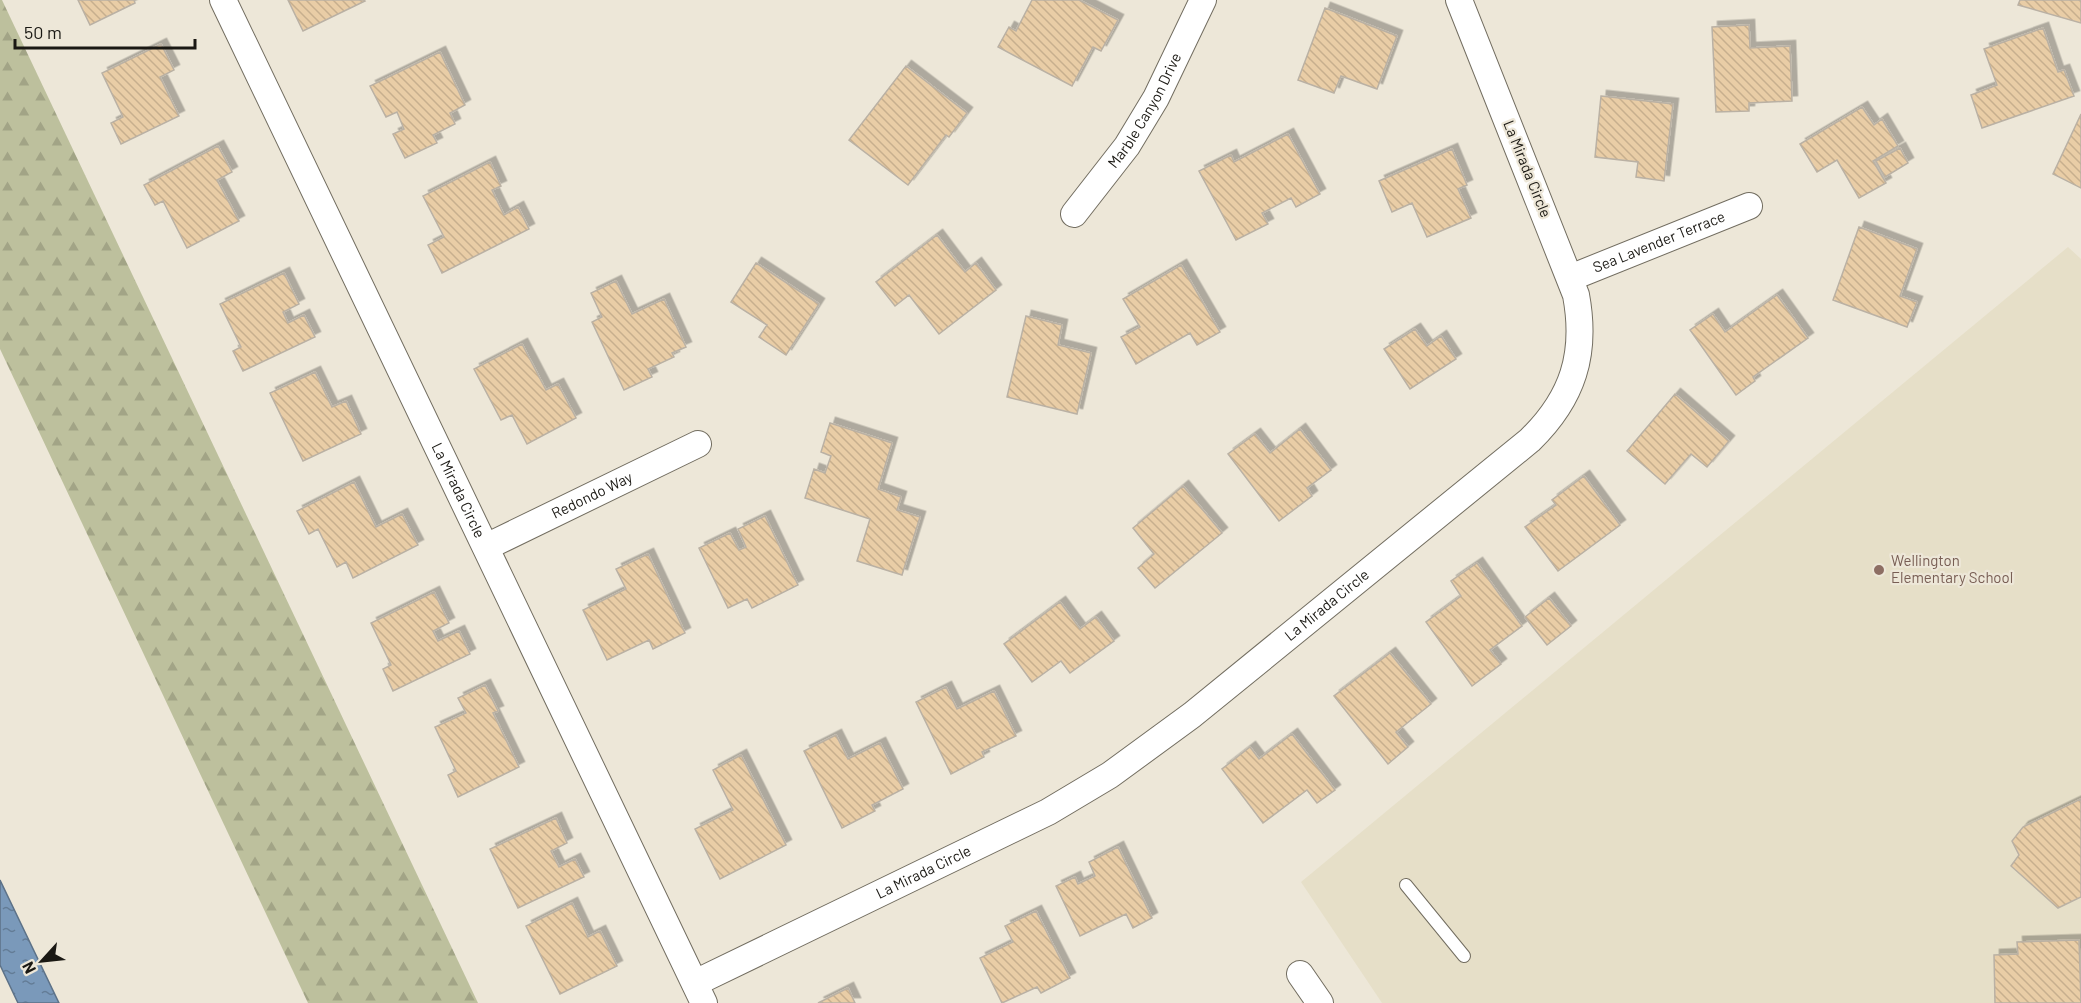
<svg xmlns="http://www.w3.org/2000/svg" width="2081" height="1003" viewBox="0 0 2081 1003" font-family="Barlow,sans-serif">
	<defs>
		<pattern id="forest-firs" width="22" height="20" patternUnits="userSpaceOnUse" patternTransform="scale(1.5)"><rect width="22" height="20" fill="#bdc09d"/><path d="M5 1l3.5 6h-7zM16 11l3.5 6h-7z" fill="#a2a486"/></pattern>
		<pattern id="water-ripples" width="26" height="14" patternUnits="userSpaceOnUse" patternTransform="scale(1.5)"><rect width="26" height="14" fill="#7a99ba"/><path d="M2 4q2-2 4 0t4 0M15 11q2-2 4 0t4 0" fill="none" stroke="#637c96"/></pattern>
		<pattern id="building-back-hatch" width="6" height="6" patternUnits="userSpaceOnUse" patternTransform="scale(1.5)"><rect width="6" height="6" fill="#e9cda6"/><path d="M-1 5l2 2M0 0l6 6M5-1l2 2" fill="none" stroke="#c7af8e"/></pattern>
		<filter id="shadow"><feDropShadow dx="5.5" dy="-5.5" stdDeviation="0" flood-color="#0004"/></filter>
	</defs>
	<rect width="100%" height="100%" fill="#ede7d8"/>
	<path fill="#e6dfc8" d="M 2068,247 L 2081,259 L 2081,1003 L 1382,1003 L 1301,882 Z"/>
	<path fill="url(#forest-firs)" d="M 0,0 L 2,0 L 478,1003 L 308,1003 L 0,349 Z"/>
	<path fill="url(#water-ripples)" stroke="#5d7288" stroke-width="1.5" d="M 0,880 L 59,1003 L 18,1003 L 0,965 Z"/>
	<path fill="url(#building-back-hatch)" stroke="#bab1a4" stroke-width="1.5" filter="url(#shadow)" d="M 78,0 L 134,0 L 135,3 L 90,25 Z
		M 288,0 L 364,0 L 365,1 L 303,31 Z
		M 1032,0 L 1079,0 L 1118,20 L 1101,51 L 1093,47 L 1072,86 L 998,47 L 1009,27 L 1016,31 Z
		M 2020,0 L 2081,0 L 2081,23 L 2018,5 Z
		M 1325,8 L 1397,36 L 1377,89 L 1341,76 L 1334,93 L 1298,80 Z
		M 1749,25 L 1750,48 L 1790,46 L 1792,101 L 1749,103 L 1749,111 L 1716,112 L 1712,27 Z
		M 2043,28 L 2058,72 L 2064,70 L 2074,96 L 1982,128 L 1971,95 L 1997,85 L 1984,49 Z
		M 161,44 L 174,70 L 160,77 L 179,116 L 121,144 L 111,123 L 123,117 L 102,73 Z
		M 440,52 L 465,105 L 450,113 L 455,124 L 433,135 L 437,143 L 405,158 L 393,134 L 404,129 L 397,112 L 386,117 L 370,86 Z
		M 906,66 L 967,113 L 949,137 L 946,135 L 908,185 L 849,140 Z
		M 1601,96 L 1673,104 L 1664,181 L 1636,177 L 1638,162 L 1595,157 Z
		M 1862,107 L 1874,125 L 1882,119 L 1898,146 L 1873,161 L 1886,183 L 1859,198 L 1837,160 L 1817,172 L 1800,144 Z
		M 2081,114 L 2081,188 L 2053,174 Z
		M 1288,134 L 1320,194 L 1296,207 L 1291,198 L 1262,213 L 1268,224 L 1236,240 L 1199,171 L 1231,155 L 1234,162 Z
		M 218,146 L 232,172 L 217,180 L 239,221 L 187,248 L 163,201 L 155,205 L 144,185 Z
		M 1900,148 L 1908,163 L 1885,177 L 1876,161 Z
		M 1452,149 L 1467,185 L 1458,189 L 1471,218 L 1427,237 L 1412,203 L 1392,212 L 1379,181 Z
		M 490,162 L 501,186 L 492,190 L 504,215 L 518,207 L 529,229 L 442,273 L 428,245 L 444,237 L 423,196 Z
		M 1859,227 L 1917,249 L 1900,296 L 1917,302 L 1907,327 L 1833,300 Z
		M 937,235 L 965,272 L 976,263 L 996,290 L 939,334 L 909,295 L 895,306 L 876,282 Z
		M 756,263 L 819,304 L 786,355 L 759,337 L 767,325 L 731,302 Z
		M 1181,265 L 1220,332 L 1197,345 L 1190,333 L 1136,364 L 1121,337 L 1140,327 L 1123,299 Z
		M 284,273 L 299,304 L 283,312 L 288,323 L 304,315 L 315,337 L 243,371 L 233,351 L 241,347 L 220,304 Z
		M 616,281 L 632,314 L 664,299 L 686,347 L 672,353 L 674,357 L 648,369 L 652,377 L 624,390 L 592,322 L 602,317 L 591,293 Z
		M 1777,295 L 1808,338 L 1753,377 L 1755,381 L 1736,395 L 1690,330 L 1713,314 L 1725,332 Z
		M 1026,316 L 1062,325 L 1058,345 L 1091,353 L 1077,414 L 1007,397 Z
		M 1415,329 L 1427,346 L 1441,336 L 1456,359 L 1410,389 L 1384,349 Z
		M 522,344 L 546,390 L 558,384 L 576,418 L 527,444 L 512,415 L 501,420 L 474,369 Z
		M 315,372 L 332,407 L 346,401 L 361,434 L 303,461 L 270,393 Z
		M 1675,394 L 1729,441 L 1707,467 L 1691,454 L 1665,484 L 1627,451 Z
		M 830,423 L 892,443 L 878,489 L 901,497 L 897,510 L 920,517 L 902,575 L 857,561 L 870,519 L 805,498 L 814,469 L 825,473 L 831,456 L 821,452 Z
		M 1300,429 L 1331,470 L 1307,488 L 1312,496 L 1279,521 L 1228,454 L 1255,434 L 1270,453 Z
		M 1584,476 L 1620,525 L 1558,571 L 1525,527 L 1556,505 L 1552,500 Z
		M 354,482 L 376,527 L 402,514 L 418,545 L 353,578 L 346,562 L 337,567 L 318,529 L 309,534 L 297,511 Z
		M 1183,486 L 1222,533 L 1155,588 L 1138,568 L 1154,554 L 1133,528 Z
		M 765,516 L 798,585 L 752,608 L 747,599 L 728,608 L 699,548 L 730,533 L 739,550 L 746,547 L 738,529 Z
		M 648,554 L 685,633 L 653,649 L 649,640 L 607,660 L 583,610 L 626,589 L 616,569 Z
		M 1477,563 L 1522,626 L 1490,650 L 1501,664 L 1472,686 L 1426,622 L 1461,596 L 1451,581 Z
		M 434,592 L 449,623 L 433,631 L 438,641 L 459,631 L 470,654 L 393,691 L 383,669 L 391,665 L 371,623 Z
		M 1549,598 L 1571,626 L 1547,645 L 1525,617 Z
		M 1060,602 L 1080,629 L 1096,617 L 1114,641 L 1070,673 L 1061,661 L 1032,682 L 1004,644 Z
		M 1390,653 L 1431,704 L 1396,732 L 1408,747 L 1388,764 L 1334,696 Z
		M 485,685 L 498,711 L 493,713 L 519,767 L 458,797 L 448,775 L 456,771 L 435,727 L 466,713 L 458,698 Z
		M 946,687 L 957,709 L 994,691 L 1016,736 L 982,752 L 984,757 L 951,774 L 916,702 Z
		M 1292,734 L 1335,790 L 1317,803 L 1307,790 L 1263,823 L 1222,769 L 1250,747 L 1259,759 Z
		M 836,735 L 848,759 L 880,743 L 903,789 L 872,805 L 875,811 L 842,828 L 804,751 Z
		M 741,755 L 786,845 L 720,879 L 695,829 L 733,810 L 713,770 Z
		M 2081,799 L 2081,897 L 2058,908 L 2011,866 L 2019,855 L 2012,841 L 2023,827 Z
		M 556,818 L 567,843 L 551,851 L 559,867 L 575,859 L 584,877 L 518,908 L 490,849 Z
		M 1118,847 L 1152,918 L 1133,928 L 1126,914 L 1080,936 L 1056,886 L 1075,877 L 1078,884 L 1095,876 L 1089,862 Z
		M 572,903 L 588,937 L 600,931 L 617,966 L 560,994 L 526,926 Z
		M 1036,911 L 1070,978 L 1041,993 L 1037,987 L 1002,1003 L 980,958 L 1013,942 L 1005,926 Z
		M 2079,940 L 2081,1003 L 1995,1003 L 1994,955 L 2018,954 L 2017,942 Z
		M 848,988 L 855,1003 L 818,1003 Z"/>
	<g fill="none" stroke-linecap="round" stroke-linejoin="round">
		<defs>
			<path id="lane" d="M 1406,885 L 1464,956"/>
			<g id="street">
				<path id="s1" d="M 223,0 L 704,1003"/>
				<path id="s2" d="M 1074,214 L 1127,146 L 1156,98 L 1203,0"/>
				<path id="s3" d="M 1570,278 L 1749,206"/>
				<path id="s4" d="M 486,547 L 698,444"/>
				<path d="M 1300,974 L 1320,1003"/>
				<path id="s5" d="M 695,983 L 1048,812 L 1110,775 L 1192,715 L 1530,440 C 1573,398 1587,354 1576,295 L 1459,0"/>
			</g>
		</defs>
		<use href="#lane" stroke="#726d60" stroke-width="14"/>
		<use href="#street" stroke="#726d60" stroke-width="28"/>
		<use href="#lane" stroke="#fff" stroke-width="12"/>
		<use href="#street" stroke="#fff" stroke-width="26"/>
	</g>
	<circle fill="#8d6e63" stroke="#ede7d8" stroke-width="2" cx="1879" cy="570" r="6"/>
	<g text-anchor="middle" stroke-width="4.5" stroke-linejoin="round" paint-order="stroke">
		<g font-size="15" fill="#1a1813" stroke="#ede7d8">
			<text dy="5" stroke="none"><textPath href="#s2" startOffset="126">Marble Canyon Drive</textPath></text>
			<text transform="translate(1527 169) rotate(68)" y="5">La Mirada Circle</text>
			<text dy="5" stroke="none"><textPath href="#s3" startOffset="96">Sea Lavender Terrace</textPath></text>
			<text dy="5" stroke="none"><textPath href="#s1" startOffset="544">La Mirada Circle</textPath></text>
			<text dy="5" stroke="none"><textPath href="#s4" startOffset="118">Redondo Way</textPath></text>
			<text dy="5" stroke="none"><textPath href="#s5" startOffset="740">La Mirada Circle</textPath></text>
			<text dy="5" stroke="none"><textPath href="#s5" startOffset="254">La Mirada Circle</textPath></text>
		</g>
		<g font-size="15" fill="#785e54" stroke="#ede7d8" text-anchor="start">
			<text x="1891" y="566">Wellington<tspan x="1891" dy="17">Elementary School</tspan></text>
		</g>
	</g>
	<g transform="translate(42 961) rotate(243)" stroke="#ede7d8" stroke-width="4.5" paint-order="stroke">
	<path d="M0-4.5L10 22L0 15L-10 22Z" fill="#1a1813"/>
	<text y="-9" font-size="16" font-weight="bold" text-anchor="middle" fill="#1a1813">N</text>
	</g>
	<path d="M15 39v9h180v-9" fill="none" stroke="#1a1813" stroke-width="3"/>
	<text x="24" y="39" font-size="18" fill="#1a1813" stroke="#ede7d8" stroke-width="4.5" paint-order="stroke">50 m</text>
</svg>
